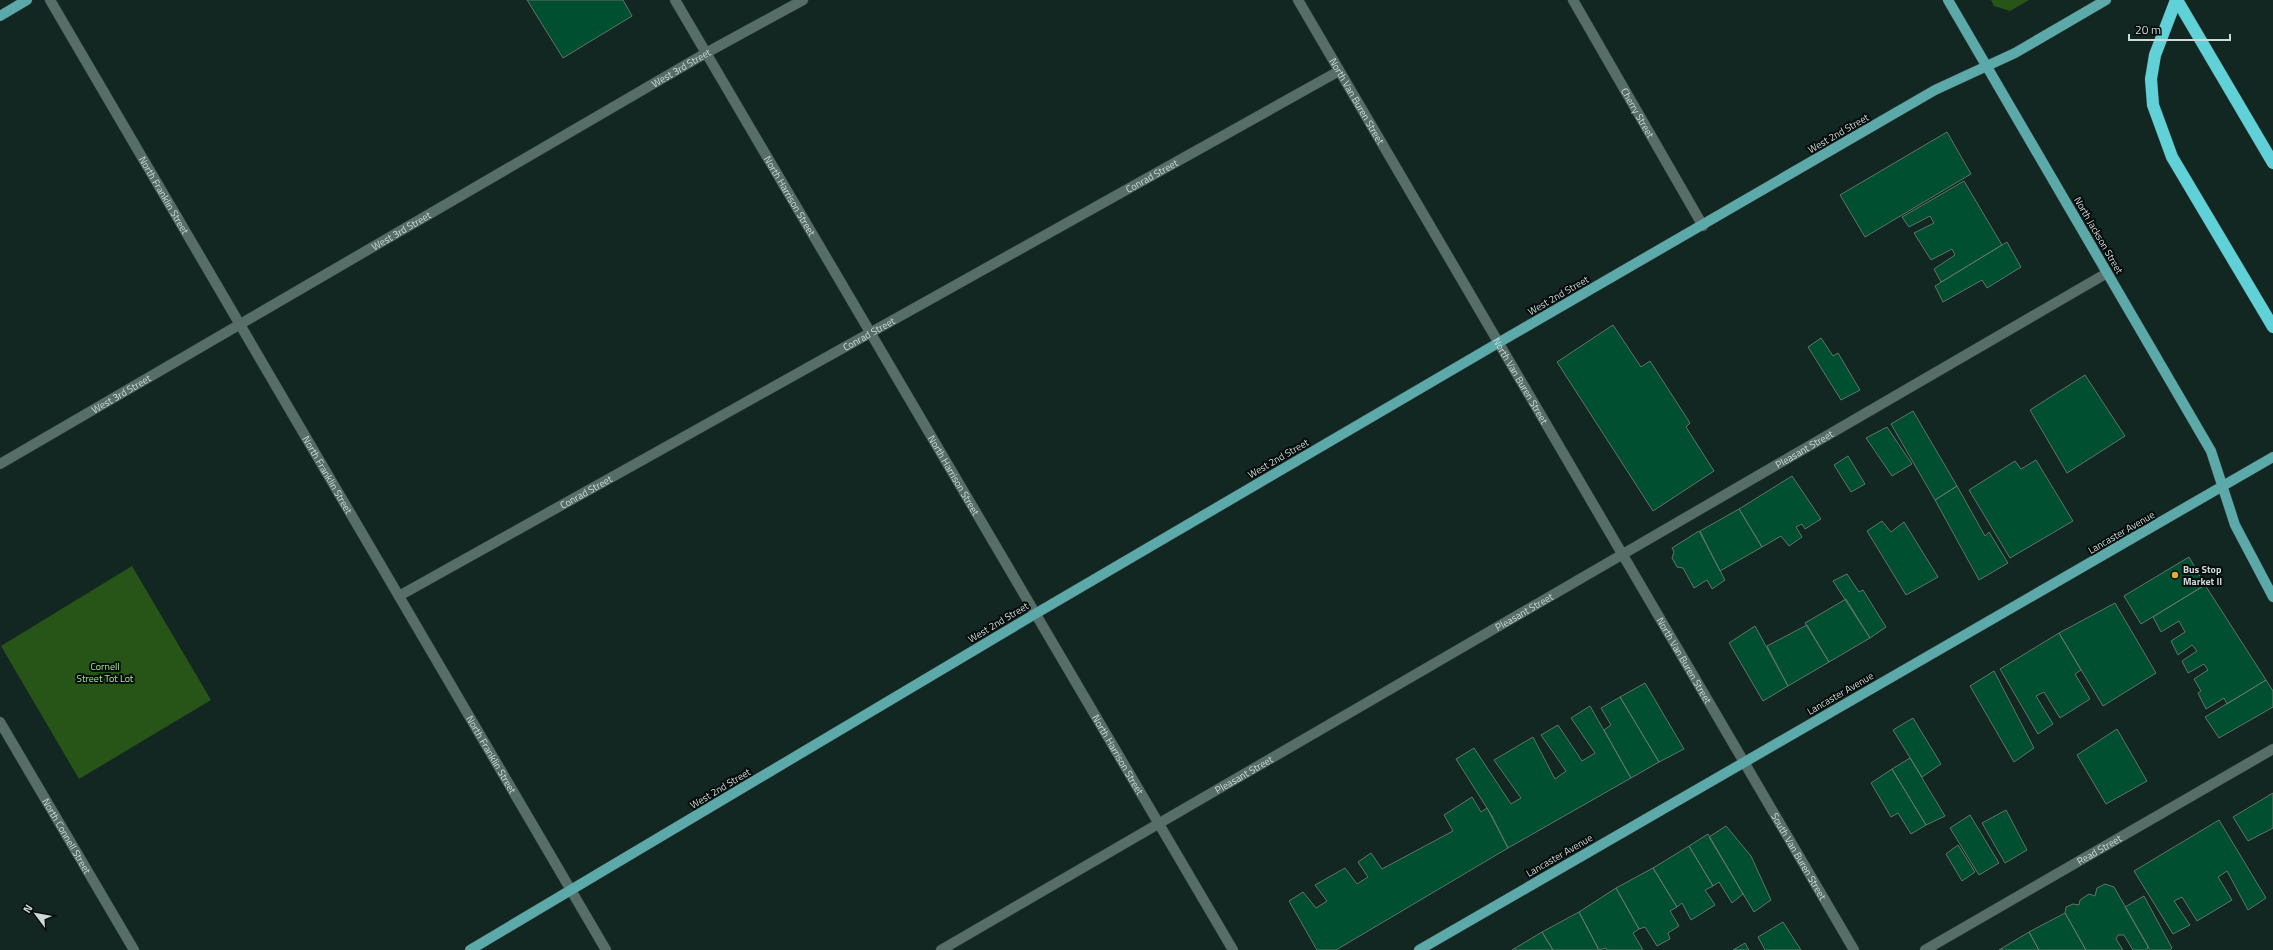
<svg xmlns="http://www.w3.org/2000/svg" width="2273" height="950" viewBox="0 0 2273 950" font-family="'Titillium Web',sans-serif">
	<rect width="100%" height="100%" fill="#122622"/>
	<path fill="#275518" d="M 1991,0 L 2029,0 L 2010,11 L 1994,6 Z
		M 132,566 L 211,700 L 79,779 L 1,646 Z"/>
	<path fill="#004f30" stroke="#627469" d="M 527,0 L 623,0 L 632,16 L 563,58 Z
		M 1947,132 L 1971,174 L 1865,237 L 1840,195 Z
		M 1964,181 L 2002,245 L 1941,282 L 1934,269 L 1955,255 L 1952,249 L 1931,260 L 1914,233 L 1934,223 L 1930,216 L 1909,227 L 1902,217 Z
		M 2007,242 L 2021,267 L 1987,288 L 1982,280 L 1943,302 L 1935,286 Z
		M 1613,325 L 1641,367 L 1650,361 L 1690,423 L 1686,427 L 1714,471 L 1653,511 L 1557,362 Z
		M 1821,338 L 1833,356 L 1838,353 L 1860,390 L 1841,400 L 1808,347 Z
		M 2085,375 L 2125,436 L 2067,473 L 2030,410 Z
		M 1913,411 L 1957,486 L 1935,500 L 1891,424 Z
		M 1887,427 L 1912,464 L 1892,476 L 1866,438 Z
		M 1848,456 L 1865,484 L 1851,492 L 1834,465 Z
		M 2036,460 L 2073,521 L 2010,558 L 1969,490 L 2015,461 L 2021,469 Z
		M 1792,476 L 1821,519 L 1805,529 L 1802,524 L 1796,527 L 1802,537 L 1789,546 L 1781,536 L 1762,547 L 1739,509 Z
		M 1957,486 L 1985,536 L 1989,532 L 2008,563 L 1979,580 L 1935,500 Z
		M 1739,509 L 1762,547 L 1720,571 L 1700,531 Z
		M 1882,521 L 1891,532 L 1904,522 L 1938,577 L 1906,595 L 1867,531 Z
		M 1699,531 L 1725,580 L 1712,589 L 1707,580 L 1694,588 L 1683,568 L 1677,567 L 1672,558 L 1674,552 L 1672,548 Z
		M 2189,557 L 2205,585 L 2141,624 L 2124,596 Z
		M 1847,574 L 1859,592 L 1863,590 L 1886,627 L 1870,638 L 1833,581 Z
		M 2205,585 L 2266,680 L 2227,704 L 2224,698 L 2206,709 L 2198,693 L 2201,691 L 2194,679 L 2208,670 L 2204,664 L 2188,673 L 2182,661 L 2197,651 L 2192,645 L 2178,655 L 2171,641 L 2185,632 L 2179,621 L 2161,632 L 2153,617 Z
		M 1846,599 L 1870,638 L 1829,662 L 1805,623 Z
		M 2115,603 L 2156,673 L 2103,706 L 2059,633 Z
		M 1807,625 L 1829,662 L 1788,686 L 1767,646 Z
		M 1755,626 L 1788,686 L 1763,701 L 1729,643 Z
		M 2059,633 L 2081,670 L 2075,674 L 2090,699 L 2060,718 L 2044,692 L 2036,696 L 2053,724 L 2038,734 L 2000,669 Z
		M 1994,671 L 2034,748 L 2014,762 L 1970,686 Z
		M 2266,680 L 2273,691 L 2273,707 L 2219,738 L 2205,717 Z
		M 1645,683 L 1684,749 L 1659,762 L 1620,697 Z
		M 1620,697 L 1659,762 L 1631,778 L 1604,730 L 1611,725 L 1601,708 Z
		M 1590,706 L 1631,778 L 1508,848 L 1492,816 L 1456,759 L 1474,748 L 1511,804 L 1521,798 L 1494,760 L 1533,737 L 1555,779 L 1566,771 L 1541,735 L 1558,725 L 1582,761 L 1595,753 L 1571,718 Z
		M 1913,718 L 1941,764 L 1922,777 L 1893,730 Z
		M 2117,729 L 2147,781 L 2106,804 L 2077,755 Z
		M 1910,758 L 1945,816 L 1926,825 L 1892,769 Z
		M 1892,769 L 1926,825 L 1911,834 L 1898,813 L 1891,817 L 1871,783 Z
		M 2273,793 L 2273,828 L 2248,841 L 2233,817 Z
		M 1472,797 L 1481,812 L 1487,808 L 1508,848 L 1336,950 L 1317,950 L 1289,901 L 1303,892 L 1316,908 L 1327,901 L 1315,885 L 1345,868 L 1357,884 L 1368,877 L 1358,862 L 1371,853 L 1382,869 L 1453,831 L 1444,815 Z
		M 2006,810 L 2027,850 L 2005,863 L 1982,823 Z
		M 1970,815 L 1999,863 L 1979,875 L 1950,828 Z
		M 2219,820 L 2266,898 L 2248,910 L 2227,871 L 2218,877 L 2232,900 L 2197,921 L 2182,897 L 2174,901 L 2190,925 L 2173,934 L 2134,871 Z
		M 1726,826 L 1751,856 L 1771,900 L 1754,912 L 1709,837 Z
		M 1708,834 L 1743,894 L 1732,903 L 1719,882 L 1713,886 L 1689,846 Z
		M 1958,845 L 1975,872 L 1962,881 L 1946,854 Z
		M 1689,846 L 1713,886 L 1705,890 L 1715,905 L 1691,920 L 1682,903 L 1677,907 L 1653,868 Z
		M 1653,868 L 1677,907 L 1670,911 L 1679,926 L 1668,933 L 1670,939 L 1657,946 L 1645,927 L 1639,929 L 1616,888 Z
		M 2105,884 L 2114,887 L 2148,946 L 2147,950 L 2133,950 L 2124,935 L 2118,935 L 2116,939 L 2123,950 L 2086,950 L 2065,913 L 2066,907 L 2073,904 L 2079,905 L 2080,900 L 2089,894 L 2095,896 L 2097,888 Z
		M 1616,888 L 1639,929 L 1633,933 L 1643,950 L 1607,950 L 1606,948 L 1599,950 L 1579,912 Z
		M 2144,896 L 2172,948 L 2170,950 L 2150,950 L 2125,907 Z
		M 1579,912 L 1599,950 L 1553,950 L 1542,932 Z
		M 2065,913 L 2086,950 L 2039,950 L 2029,932 Z
		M 1783,922 L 1801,950 L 1765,950 L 1758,937 Z
		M 1542,932 L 1553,950 L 1512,950 Z
		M 2029,932 L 2039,950 L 1999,950 Z
		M 1745,943 L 1749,950 L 1733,950 Z"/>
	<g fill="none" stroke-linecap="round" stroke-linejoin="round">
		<defs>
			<g id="street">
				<path id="s1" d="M 50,0 L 606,950"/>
				<path id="s2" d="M 675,0 L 1233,950"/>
				<path id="s3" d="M 1298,0 L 1854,950"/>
				<path id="s4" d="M 1573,0 L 1703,226"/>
				<path id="s5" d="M 0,464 L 706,53 L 803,0"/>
				<path id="s6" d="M 399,596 L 1339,71"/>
				<path id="s7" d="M 0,722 L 134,950"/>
				<path id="s8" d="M 941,950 L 2107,273"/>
				<path id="s9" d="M 1925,950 L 2273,749"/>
			</g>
			<path id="primary" d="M 1948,0 L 2211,451 L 2235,525 L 2273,597
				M 0,16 L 27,0
				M 470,950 L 1035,614 L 1498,343 L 1935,90 L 2015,53 L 2106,0
				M 1419,950 L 2273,457"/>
			<path id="highway" d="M 2176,0 L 2155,55 L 2151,79 L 2153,105 L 2172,157 L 2273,327
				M 2177,0 L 2273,163"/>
		</defs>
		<use href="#street" stroke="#31403d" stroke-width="11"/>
		<use href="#primary" stroke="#31403d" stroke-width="11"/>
		<use href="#highway" stroke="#31403d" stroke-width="13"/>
		<use href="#street" stroke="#576d68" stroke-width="10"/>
		<use href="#primary" stroke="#5ca9aa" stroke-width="10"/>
		<use href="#highway" stroke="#60d1d6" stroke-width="12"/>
	</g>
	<circle fill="#eaaa38" stroke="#060d0c" stroke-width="1.5" cx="2175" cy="575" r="4"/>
	<g text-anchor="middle" stroke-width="4" stroke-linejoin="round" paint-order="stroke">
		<g font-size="10" fill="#cedad7" stroke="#060d0c">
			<text dy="4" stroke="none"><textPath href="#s5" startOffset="788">West 3rd Street</textPath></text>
			<text dy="4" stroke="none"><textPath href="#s3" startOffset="117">North Van Buren Street</textPath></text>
			<text dy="4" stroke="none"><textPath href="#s4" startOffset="130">Cherry Street</textPath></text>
			<text transform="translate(1838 133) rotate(-30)" y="4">West 2nd Street</text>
			<text dy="4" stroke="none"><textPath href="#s6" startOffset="862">Conrad Street</textPath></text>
			<text dy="4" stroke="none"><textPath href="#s1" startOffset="226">North Franklin Street</textPath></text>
			<text dy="4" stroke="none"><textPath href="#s2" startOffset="227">North Harrison Street</textPath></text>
			<text dy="4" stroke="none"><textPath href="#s5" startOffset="464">West 3rd Street</textPath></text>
			<text transform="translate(2099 235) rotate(60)" y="4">North Jackson Street</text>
			<text transform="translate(1558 295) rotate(-30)" y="4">West 2nd Street</text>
			<text dy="4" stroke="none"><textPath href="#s6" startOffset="538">Conrad Street</textPath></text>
			<text dy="4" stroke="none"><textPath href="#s3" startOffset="441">North Van Buren Street</textPath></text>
			<text dy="4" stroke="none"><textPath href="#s5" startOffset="140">West 3rd Street</textPath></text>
			<text dy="4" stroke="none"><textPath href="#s8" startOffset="998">Pleasant Street</textPath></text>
			<text transform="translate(1278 458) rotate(-30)" y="4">West 2nd Street</text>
			<text dy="4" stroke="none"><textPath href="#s1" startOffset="550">North Franklin Street</textPath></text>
			<text dy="4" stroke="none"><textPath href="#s2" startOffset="551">North Harrison Street</textPath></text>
			<text dy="4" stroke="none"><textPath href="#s6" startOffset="214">Conrad Street</textPath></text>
			<text transform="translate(2121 532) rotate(-30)" y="4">Lancaster Avenue</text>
			<text dy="4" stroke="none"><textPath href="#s8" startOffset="674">Pleasant Street</textPath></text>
			<text transform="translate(998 622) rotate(-31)" y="4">West 2nd Street</text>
			<text dy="4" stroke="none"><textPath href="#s3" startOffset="765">North Van Buren Street</textPath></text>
			<text transform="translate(1840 693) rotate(-30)" y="4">Lancaster Avenue</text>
			<text dy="4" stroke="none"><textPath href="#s2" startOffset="875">North Harrison Street</textPath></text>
			<text dy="4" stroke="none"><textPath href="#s1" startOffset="874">North Franklin Street</textPath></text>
			<text dy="4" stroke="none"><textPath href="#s8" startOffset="350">Pleasant Street</textPath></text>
			<text transform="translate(720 788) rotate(-31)" y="4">West 2nd Street</text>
			<text dy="4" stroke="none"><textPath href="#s7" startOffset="132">North Connell Street</textPath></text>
			<text dy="4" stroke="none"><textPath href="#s9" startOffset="201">Read Street</textPath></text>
			<text transform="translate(1559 855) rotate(-30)" y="4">Lancaster Avenue</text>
			<text dy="4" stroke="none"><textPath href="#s3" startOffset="992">South Van Buren Street</textPath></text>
		</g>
		<g font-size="10" font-weight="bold" fill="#cedad7" stroke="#060d0c" text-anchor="start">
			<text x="2183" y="573">Bus Stop<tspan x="2183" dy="12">Market II</tspan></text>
		</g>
		<g font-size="10" fill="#a3e98e" stroke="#060d0c">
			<text x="105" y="670">Cornell<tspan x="105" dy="12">Street Tot Lot</tspan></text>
		</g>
	</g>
	<g transform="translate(36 914) rotate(302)" stroke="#060d0c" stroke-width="3" paint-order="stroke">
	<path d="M0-3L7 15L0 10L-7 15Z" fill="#cedad7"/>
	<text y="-6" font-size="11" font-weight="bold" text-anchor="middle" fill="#cedad7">N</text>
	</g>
	<path d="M2129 34v6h101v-6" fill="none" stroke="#cedad7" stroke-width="2"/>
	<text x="2135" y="34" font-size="12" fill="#cedad7" stroke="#060d0c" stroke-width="3" paint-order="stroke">20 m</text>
</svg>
